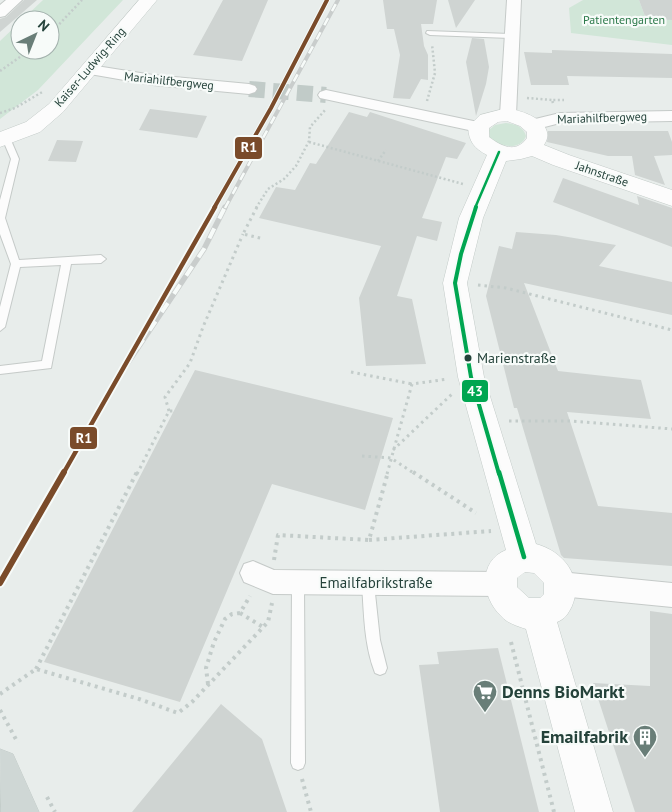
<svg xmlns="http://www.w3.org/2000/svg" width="672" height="812" viewBox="0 0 672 812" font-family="'PT Sans',sans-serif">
	<rect width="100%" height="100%" fill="#e8edeb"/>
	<path fill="#d1e6d8" d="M 43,0 L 123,0 L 38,90 L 0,119 L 0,41 L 20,22 L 20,50 L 50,50 L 50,20 L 22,20 Z
		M 583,0 L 639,0 L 646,19 L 672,20 L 672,45 L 571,33 L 569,8 Z
		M 506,123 C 515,124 523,126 526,136 C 521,151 499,147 490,138 L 489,130 L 495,125 Z"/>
	<path fill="#cfd4d2" d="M 24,0 L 37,0 L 0,32 L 0,19 L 6,17 Z
		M 223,0 L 268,0 L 242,61 L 193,55 Z
		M 383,0 L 437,0 L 433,24 L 421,24 L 424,46 L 428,55 L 428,80 L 421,79 L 410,99 L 393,98 L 400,55 L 394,29 L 387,29 Z
		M 448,0 L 475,0 L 456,28 Z
		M 639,0 L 672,0 L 672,20 L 646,19 Z
		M 472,38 L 484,39 L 489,67 L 486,84 L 476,116 L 466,62 Z
		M 552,50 L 672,54 L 672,78 L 567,76 L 569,85 L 531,85 L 524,52 L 552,53 Z
		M 150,109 L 207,116 L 197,138 L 139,130 Z
		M 349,112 L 367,117 L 370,112 L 466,143 L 457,159 L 446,157 L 422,218 L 442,222 L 437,241 L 417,236 L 397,296 L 412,299 L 426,364 L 366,366 L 359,298 L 381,246 L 259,218 L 276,187 L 295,190 L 310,163 L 316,164 Z
		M 548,131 L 668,131 L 672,142 L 672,155 L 654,156 L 665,185 L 635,175 L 632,156 L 608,156 L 547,142 Z
		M 57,140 L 83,141 L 76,162 L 48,161 Z
		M 563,178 L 639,205 L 637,196 L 672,208 L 672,247 L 553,202 Z
		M 516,232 L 556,235 L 616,245 L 599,266 L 672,282 L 672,315 L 524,283 L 558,371 L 641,380 L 651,419 L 567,412 L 598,506 L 672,513 L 672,566 L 564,558 L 561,555 L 517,408 L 514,408 L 486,296 L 499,246 L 512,249 Z
		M 195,370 L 393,418 L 365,510 L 272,484 L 180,702 L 44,662 Z
		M 650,611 L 672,614 L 672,812 L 635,812 L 593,683 L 650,686 Z
		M 498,648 L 539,812 L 440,812 L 419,665 L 439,664 L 437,652 Z
		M 221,704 L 262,739 L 287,812 L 132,812 Z"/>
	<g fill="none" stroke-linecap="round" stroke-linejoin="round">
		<path stroke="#c1cbc8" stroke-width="16" stroke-dasharray="16 8" stroke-linecap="butt" d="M 249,89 L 326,95"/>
		<defs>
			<path id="lane" d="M 427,31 L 513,34 L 517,36 L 513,38 L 430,35 L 426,33 Z
				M 6,135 L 10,138 L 19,159 L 5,218 L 19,260 L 101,255 L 106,259 L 101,263 L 71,264 L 51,368 L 0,374 L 0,366 L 42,361 L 61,265 L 20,267 L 5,327 L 0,331 L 0,307 L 11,264 L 0,234 L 0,200 L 11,159 L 2,138 Z
				M 298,576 L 303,578 L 304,582 L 305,763 L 303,768 L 298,770 L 293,768 L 291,763 L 292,582 L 293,578 Z
				M 368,578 L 373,580 L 374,584 L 380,640 L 387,668 L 385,673 L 380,675 L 375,673 C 364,645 364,613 362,584 L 363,580 Z"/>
			<path id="street" d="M 6,0 L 22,0 L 5,16 L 0,17 L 0,5 Z
				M 507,0 L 521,0 L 516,115 L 514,119 L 508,120 L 502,119 L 500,115 Z
				M 90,65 L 153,75 L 249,84 L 255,86 L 257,89 L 255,92 L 249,94 L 153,85 L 84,73 L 82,70 L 84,67 Z
				M 326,90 L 478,122 L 484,123 L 487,127 L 484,131 L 478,132 L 320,98 L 318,95 L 320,92 Z
				M 672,111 L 672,121 L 560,123 L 533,130 L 527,129 L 524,125 L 527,121 L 560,113 Z
				M 253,561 L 274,570 L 500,572 L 509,575 L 513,584 L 509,593 L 500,596 L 273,594 L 244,582 L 240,573 L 244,564 Z
				M 560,572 L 672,583 L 672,607 L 560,596 L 551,593 L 547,584 L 551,575 Z"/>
			<path id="secondary" d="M 139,0 L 157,0 L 63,112 L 40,132 L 0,147 L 0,132 L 26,122 L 49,104 Z
				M 503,109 C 521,108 559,123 544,145 L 569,155 L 672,190 L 672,206 L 553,165 L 532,156 L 521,159 L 506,161 L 483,218 L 467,283 L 484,377 L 536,544 C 563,551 584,577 572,606 C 568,614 565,619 557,622 L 613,812 L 575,812 L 526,629 C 517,626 507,623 501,616 C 481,597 478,561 506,550 L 458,377 L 443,283 L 459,218 L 487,155 C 474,148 469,142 468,127 L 480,115 ZM 507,121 L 520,126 L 527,132 L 527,138 C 516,154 501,146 489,137 L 489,128 L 498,122 ZM 525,572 L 534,573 L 544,583 L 544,594 L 540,598 L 529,598 L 517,587 L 517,578 Z"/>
			<path id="primary" d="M 0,749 L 13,754 L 39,812 L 1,812 Z"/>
		</defs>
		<use href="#lane" stroke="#c5cac8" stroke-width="2"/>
		<use href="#street" stroke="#c5cac8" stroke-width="2"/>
		<use href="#secondary" stroke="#c3cbc8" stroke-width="1"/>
		<use href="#primary" stroke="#c3ccc9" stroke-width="1"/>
		<path stroke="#c3ccca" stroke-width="2.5" stroke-dasharray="2 2.5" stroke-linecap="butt" d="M 50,34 L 82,0
			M 0,71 L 30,50
			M 527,98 L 552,100
			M 427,101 L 435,73 L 432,44
			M 553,103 L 552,100 L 564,100
			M 0,113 L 15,108 L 44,91
			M 309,142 L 463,184
			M 378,161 L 386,150
			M 256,208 L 268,189 L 284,179 L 296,166 L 309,141 L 310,127 L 326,109"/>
		<path stroke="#c3ccca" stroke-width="3" stroke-dasharray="2.5 4" stroke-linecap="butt" d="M 257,207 L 243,234 L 264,239
			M 478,285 L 506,288 L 672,330
			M 351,372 L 412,384
			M 169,411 L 165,397 L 190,363 L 203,327 L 243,234
			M 509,421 L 571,421 L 672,429
			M 393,450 L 452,394
			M 362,456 L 391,458 L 415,474
			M 137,474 L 169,411 L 174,411
			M 387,474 L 412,384 L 448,379"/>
		<path stroke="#c3ccca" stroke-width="4" stroke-dasharray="3 4.5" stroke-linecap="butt" d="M 413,472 L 476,513
			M 369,540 L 491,531
			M 274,560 L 278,535 L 369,540 L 388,472
			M 240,613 L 263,627
			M 511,642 L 554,812
			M 36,669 L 137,472
			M 208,684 L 206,668 L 214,642 L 225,619 L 232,614 L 240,613 L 250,596
			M 0,694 L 36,669 L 139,699 L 178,713 L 192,702 L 268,622 L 272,603
			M 0,710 L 18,743
			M 302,779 L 311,812
			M 47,797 L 55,812"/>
		<use href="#lane" fill="#fcfcfc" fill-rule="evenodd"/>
		<use href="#street" fill="#fcfcfc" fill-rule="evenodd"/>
		<use href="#secondary" fill="#fcfcfc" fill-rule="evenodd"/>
		<use href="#primary" fill="#cfd7d5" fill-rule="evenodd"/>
		<defs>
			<path id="rail-far1" d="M 225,208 L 338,0"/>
			<path id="rail" d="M 125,367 L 204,249 L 225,207"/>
		</defs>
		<use href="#rail-far1" stroke="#c9cdcc" stroke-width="4"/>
		<use href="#rail" stroke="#c9cdcc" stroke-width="5.5"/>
		<use href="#rail-far1" stroke="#f7fbf9" stroke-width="2.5" stroke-dasharray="8" stroke-linecap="butt"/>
		<use href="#rail" stroke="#f7fbf9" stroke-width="4" stroke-dasharray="11" stroke-linecap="butt"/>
		<defs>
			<path id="bus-1-far2" d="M 475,208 L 499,152"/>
			<path id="bus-1-far1" d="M 476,207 L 461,254 L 455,283 L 471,377 L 499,474"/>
			<path id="bus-1" d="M 499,472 L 524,557"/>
		</defs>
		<use href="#bus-1-far2" stroke="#f7fbf9" stroke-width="5"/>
		<use href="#bus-1-far1" stroke="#f7fbf9" stroke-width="8"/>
		<use href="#bus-1" stroke="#f7fbf9" stroke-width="8"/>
		<use href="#bus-1-far2" stroke="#00a651" stroke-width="2.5"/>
		<use href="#bus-1-far1" stroke="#00a651" stroke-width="4"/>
		<use href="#bus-1" stroke="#00a651" stroke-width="4.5"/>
		<defs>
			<path id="rail-1-far2" d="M 214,208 L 271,108 L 327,0"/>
			<path id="rail-1-far1" d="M 63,474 L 215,207"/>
			<path id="rail-1" d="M 0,583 L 64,472"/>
		</defs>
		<use href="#rail-1-far2" stroke="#f7fbf9" stroke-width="6"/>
		<use href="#rail-1-far1" stroke="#f7fbf9" stroke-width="8"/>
		<use href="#rail-1" stroke="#f7fbf9" stroke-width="10"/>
		<use href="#rail-1-far2" stroke="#7a4b2a" stroke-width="4"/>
		<use href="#rail-1-far1" stroke="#7a4b2a" stroke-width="4.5"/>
		<use href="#rail-1" stroke="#7a4b2a" stroke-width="6"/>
	</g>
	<defs>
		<symbol id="supermarket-pin" viewBox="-11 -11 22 30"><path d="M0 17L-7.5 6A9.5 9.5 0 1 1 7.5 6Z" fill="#697e78" stroke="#f7fbf9"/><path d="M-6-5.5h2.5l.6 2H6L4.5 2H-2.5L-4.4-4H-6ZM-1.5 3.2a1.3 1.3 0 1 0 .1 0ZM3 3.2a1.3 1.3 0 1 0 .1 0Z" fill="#fff"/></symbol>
		<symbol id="building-pin" viewBox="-11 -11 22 30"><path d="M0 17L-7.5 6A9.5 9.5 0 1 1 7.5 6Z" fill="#697e78" stroke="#f7fbf9"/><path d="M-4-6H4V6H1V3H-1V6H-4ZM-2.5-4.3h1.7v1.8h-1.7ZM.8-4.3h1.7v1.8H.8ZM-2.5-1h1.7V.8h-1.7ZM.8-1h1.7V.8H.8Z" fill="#fff"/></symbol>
	</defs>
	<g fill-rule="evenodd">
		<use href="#supermarket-pin" x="471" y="678" width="28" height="38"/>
		<use href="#building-pin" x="631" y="723" width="28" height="38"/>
	</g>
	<circle fill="#24423a" stroke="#f7fbf9" stroke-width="2" cx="468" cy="358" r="4.5"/>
	<g text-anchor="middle" stroke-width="4.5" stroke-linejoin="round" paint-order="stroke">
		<g font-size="12" fill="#2d7a4b" stroke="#f7fbf9">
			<text x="624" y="24">Patientengarten</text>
		</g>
		<g font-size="12" fill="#24423a" stroke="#f7fbf9">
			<text transform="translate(90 67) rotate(-49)" y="4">Kaiser-Ludwig-Ring</text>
			<text transform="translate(169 81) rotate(6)" y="4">Mariahilfbergweg</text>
			<text transform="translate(602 118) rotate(-2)" y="4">Mariahilfbergweg</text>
			<text transform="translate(602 174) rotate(19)" y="4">Jahnstraße</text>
		</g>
		<g font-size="14" fill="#24423a" stroke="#f7fbf9" text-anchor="start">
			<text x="477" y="363">Marienstraße</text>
		</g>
		<g font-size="15" fill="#24423a" stroke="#f7fbf9">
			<text x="376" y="588">Emailfabrikstraße</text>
		</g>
		<g font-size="18" font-weight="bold" fill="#24423a" stroke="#f7fbf9" text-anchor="start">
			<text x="502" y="698">Denns BioMarkt</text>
			<text x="628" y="743" text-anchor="end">Emailfabrik</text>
		</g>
	</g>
	<g stroke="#f7fbf9" stroke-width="2">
		<rect x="234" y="136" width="29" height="24" rx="5" fill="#7a4b2a"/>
		<rect x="461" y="379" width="28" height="24" rx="5" fill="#00a651"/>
		<rect x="69" y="426" width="29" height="24" rx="5" fill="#7a4b2a"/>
	</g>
	<g font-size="14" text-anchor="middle" font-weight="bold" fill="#fff">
		<text x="249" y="152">R1</text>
		<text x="475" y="396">43</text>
		<text x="84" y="443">R1</text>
	</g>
	<g transform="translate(35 35) rotate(43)"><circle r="24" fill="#f7fbf9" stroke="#a3b1ad"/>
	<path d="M0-4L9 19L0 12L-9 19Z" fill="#697e78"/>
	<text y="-8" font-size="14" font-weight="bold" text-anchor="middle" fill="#24423a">N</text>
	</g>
</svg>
